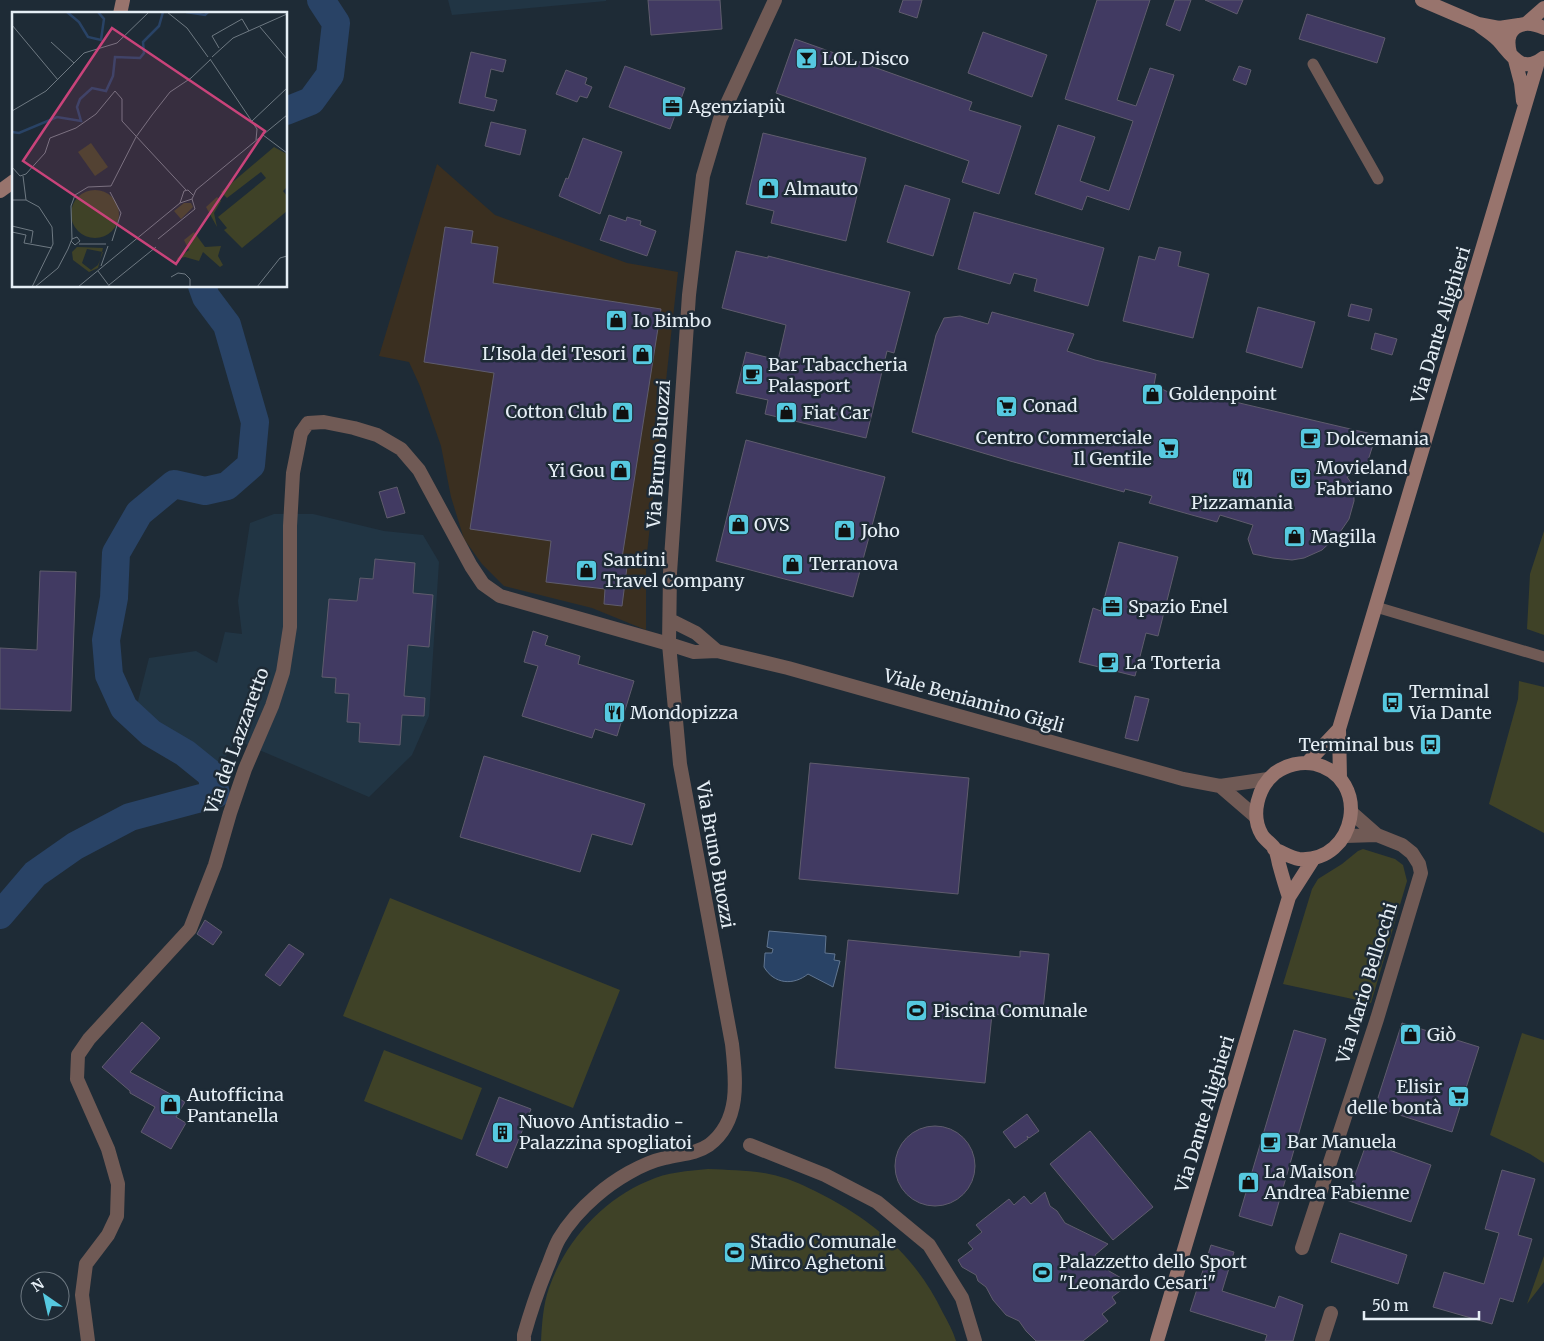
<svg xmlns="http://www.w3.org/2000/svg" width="1544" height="1341" viewBox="0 0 1544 1341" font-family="Merriweather,serif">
	<rect width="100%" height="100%" fill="#1e2b36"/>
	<path fill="#3a2f20" d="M 437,164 L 495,215 L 627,263 L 678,272 L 646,562 L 646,630 L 592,608 L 504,586 L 482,564 L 464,539 L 451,497 L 441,446 L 420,386 L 409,362 L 379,356 Z"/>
	<path fill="#213544" d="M 448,0 L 606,0 L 606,1 L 452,15 Z
		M 274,514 L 313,514 L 384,531 L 423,535 L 439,562 L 429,716 L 412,755 L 369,797 L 236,740 L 218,769 L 137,705 L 149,658 L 196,651 L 217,663 L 225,632 L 242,634 L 238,601 L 250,523 Z"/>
	<path fill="#3f4227" d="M 1544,531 L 1544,635 L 1527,629 L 1530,574 Z
		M 1519,681 L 1544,687 L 1544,833 L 1489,804 L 1518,699 Z
		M 1363,849 L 1395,859 L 1403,865 L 1407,881 L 1371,1003 L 1283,984 L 1312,889 L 1318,879 L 1342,864 L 1358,851 Z
		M 390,898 L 620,990 L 573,1108 L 343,1016 Z
		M 1522,1033 L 1544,1040 L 1544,1163 L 1530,1154 L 1490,1135 Z
		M 384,1050 L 482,1088 L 462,1140 L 364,1101 Z
		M 708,1169 C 728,1170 749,1170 769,1174 C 785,1177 801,1184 815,1191 C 872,1219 916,1256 943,1313 C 948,1322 953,1331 956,1341 L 541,1341 C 542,1324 543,1305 549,1288 C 565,1242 602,1200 648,1181 C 667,1172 688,1171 708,1169 Z
		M 1544,1256 L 1544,1282 L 1527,1304 Z"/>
	<path fill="#294366" stroke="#617691" d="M 769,931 L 826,936 L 825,953 L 835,954 L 834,960 L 840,961 L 833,987 L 808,974 C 793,986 774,984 764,967 L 765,953 L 772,953 L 773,949 L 767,947 Z"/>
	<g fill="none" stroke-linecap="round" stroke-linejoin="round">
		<path stroke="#294366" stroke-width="28" d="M 286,111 L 311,101 L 330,75 L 336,23 L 321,0
			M 0,915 L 35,874 L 75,846 L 130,817 L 216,794 L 211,774 L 185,753 L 151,733 L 124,708 L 109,675 L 106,640 L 114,598 L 116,553 L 139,513 L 174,484 L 205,491 L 227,486 L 251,465 L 255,422 L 227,325 L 206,297 L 202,286"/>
	</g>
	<path fill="#413a62" stroke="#5f5c6d" d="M 648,0 L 720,0 L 722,29 L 651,35 Z
		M 903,0 L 922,0 L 917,18 L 899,12 Z
		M 1097,0 L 1150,0 L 1117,100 L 1136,106 L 1150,68 L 1174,75 L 1129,210 L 1087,196 L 1082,210 L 1035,194 L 1058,125 L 1095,137 L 1080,181 L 1109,191 L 1133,121 L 1065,99 Z
		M 1175,0 L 1191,0 L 1180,31 L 1166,25 Z
		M 1205,0 L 1243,0 L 1237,14 Z
		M 1307,14 L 1385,38 L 1377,63 L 1299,39 Z
		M 983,32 L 1047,55 L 1032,97 L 968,73 Z
		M 795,39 L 972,102 L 969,110 L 1021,126 L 999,194 L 962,182 L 969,161 L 776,93 Z
		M 471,52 L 506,60 L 503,72 L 491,69 L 485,97 L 497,100 L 494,111 L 459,103 Z
		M 625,66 L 685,88 L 670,129 L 609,107 Z
		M 1239,66 L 1251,70 L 1246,85 L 1233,80 Z
		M 566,70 L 587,78 L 585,84 L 592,87 L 587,98 L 580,96 L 577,102 L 556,94 Z
		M 491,122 L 526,130 L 520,155 L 485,146 Z
		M 763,133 L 866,158 L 846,241 L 771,223 L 774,211 L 746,204 Z
		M 583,138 L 622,152 L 600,214 L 559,196 L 566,178 L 568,179 Z
		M 905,185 L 950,199 L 933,256 L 887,242 Z
		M 974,212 L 1104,248 L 1088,306 L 1034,291 L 1037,279 L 1014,273 L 1010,284 L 958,269 Z
		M 609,215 L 626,221 L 627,217 L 641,221 L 640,225 L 656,231 L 647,256 L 600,240 Z
		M 445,227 L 473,231 L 471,243 L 498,247 L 493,283 L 661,309 L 622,558 L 628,559 L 622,606 L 604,604 L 605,589 L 546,582 L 551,541 L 470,529 L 494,373 L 424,362 Z
		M 1159,247 L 1181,252 L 1178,266 L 1209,274 L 1193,338 L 1123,321 L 1139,256 L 1155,260 Z
		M 736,251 L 768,258 L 768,256 L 910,292 L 894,353 L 887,351 L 866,438 L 765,414 L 768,400 L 736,393 L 746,352 L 778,360 L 786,325 L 722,308 Z
		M 1351,304 L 1372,309 L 1369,321 L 1348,316 Z
		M 1258,307 L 1315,322 L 1302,368 L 1246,352 Z
		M 992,312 L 1074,334 L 1067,351 L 1095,360 L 1156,374 L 1154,385 L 1168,392 L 1181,395 L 1184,390 L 1376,435 L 1366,467 L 1347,477 L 1354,487 L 1354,501 L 1349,519 L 1338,535 L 1322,550 L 1304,558 L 1292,560 L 1273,558 L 1253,554 L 1248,539 L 1253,525 L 1220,515 L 1217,522 L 1149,503 L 1152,496 L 1125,489 L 1124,492 L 1010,461 L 912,432 L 936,335 L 944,318 L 960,316 L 988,324 Z
		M 1375,333 L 1397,339 L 1392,355 L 1371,349 Z
		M 746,440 L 885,477 L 853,597 L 716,561 Z
		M 397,487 L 405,513 L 387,518 L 379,492 Z
		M 1119,542 L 1178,557 L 1158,636 L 1146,633 L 1135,676 L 1079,662 L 1093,608 L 1101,611 Z
		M 375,559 L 415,563 L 413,593 L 433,595 L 429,647 L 408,645 L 404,696 L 425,698 L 424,716 L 402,715 L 400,745 L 359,742 L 360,723 L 347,722 L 349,694 L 335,693 L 336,678 L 322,677 L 329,599 L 357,601 L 360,578 L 373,579 Z
		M 40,571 L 76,572 L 71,711 L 0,709 L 0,648 L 37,650 Z
		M 533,631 L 548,636 L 545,645 L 580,656 L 578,664 L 634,681 L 617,736 L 595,729 L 592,738 L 522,716 L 538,666 L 524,662 Z
		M 1135,696 L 1149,699 L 1138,741 L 1125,738 Z
		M 484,756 L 645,804 L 632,845 L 592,834 L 580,872 L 460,837 Z
		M 810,763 L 969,778 L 958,894 L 799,879 Z
		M 205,920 L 222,932 L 213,945 L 197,934 Z
		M 848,940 L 1020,957 L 1020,951 L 1049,954 L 1042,1019 L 992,1014 L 985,1083 L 835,1068 Z
		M 289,944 L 304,954 L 280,986 L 265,975 Z
		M 142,1022 L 160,1038 L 130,1072 L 185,1102 L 176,1117 L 186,1123 L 171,1149 L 141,1132 L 155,1107 L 130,1093 L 130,1091 L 102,1067 Z
		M 1402,1023 L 1479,1047 L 1452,1132 L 1375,1107 Z
		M 1294,1030 L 1326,1039 L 1272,1226 L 1239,1216 Z
		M 499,1097 L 531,1109 L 507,1168 L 476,1155 Z
		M 1027,1114 L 1039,1131 L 1029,1138 L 1027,1136 L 1028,1139 L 1015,1148 L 1003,1132 Z
		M895 1166a40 40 0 1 1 80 0a40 40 0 1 1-80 0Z
		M 1090,1131 L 1153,1207 L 1113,1240 L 1050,1164 Z
		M 1367,1142 L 1431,1165 L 1411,1222 L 1346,1200 Z
		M 1502,1170 L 1535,1179 L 1518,1235 L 1532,1239 L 1513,1302 L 1500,1298 L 1492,1324 L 1433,1307 L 1444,1272 L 1484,1284 L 1499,1233 L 1485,1229 Z
		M 1045,1192 L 1050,1206 L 1057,1211 L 1065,1223 L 1108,1244 L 1095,1255 L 1106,1265 L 1109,1271 L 1123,1279 L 1127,1286 L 1112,1297 L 1116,1303 L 1102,1314 L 1108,1321 L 1083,1341 L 1036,1341 L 1026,1331 L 1019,1321 L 1006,1315 L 993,1300 L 986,1287 L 978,1281 L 976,1275 L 962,1267 L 958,1260 L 973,1249 L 968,1243 L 982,1232 L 976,1225 L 1009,1199 L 1014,1205 L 1024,1196 L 1031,1204 Z
		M 1340,1233 L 1407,1255 L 1398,1284 L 1331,1262 Z
		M 1211,1245 L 1234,1252 L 1222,1291 L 1275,1308 L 1279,1296 L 1303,1305 L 1293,1341 L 1265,1341 L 1267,1335 L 1190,1311 Z"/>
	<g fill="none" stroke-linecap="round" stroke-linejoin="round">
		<path stroke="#705a55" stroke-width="11" d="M 1313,64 L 1378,179
			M 1376,607 L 1544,657"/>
		<path stroke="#705a55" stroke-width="14" d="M 1345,836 L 1377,835
			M 750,1145 L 825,1175 L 877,1202 L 929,1245 L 962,1298 L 975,1341
			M 1302,1248 L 1377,1019 L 1421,873 L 1419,864 L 1412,853 L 1402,845 L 1377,835 L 1352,813
			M 88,1341 L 82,1295 L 86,1264 L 108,1235 L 117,1216 L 118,1184 L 108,1149 L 77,1079 L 78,1055 L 89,1039 L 190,929 L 215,865 L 230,813 L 245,769 L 272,706 L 283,672 L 290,627 L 290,526 L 293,473 L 301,433 L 308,423 L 324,422 L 354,428 L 377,435 L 401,449 L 419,470 L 471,566 L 483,584 L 500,596 L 669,644
			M 1322,1341 L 1331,1313"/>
		<path stroke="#705a55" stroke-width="14" d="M 670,620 L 696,633 L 717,651
			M 669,644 L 694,652 L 717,651 L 788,668 L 1183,779 L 1220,786 L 1268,779
			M 1220,786 L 1256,817
			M 524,1341 L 524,1335 C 531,1310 539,1287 549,1263 C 552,1255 555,1246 559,1239 C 569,1222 582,1208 596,1196 C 614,1180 642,1163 665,1158 C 680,1154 696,1154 709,1145 C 741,1121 736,1080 732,1044 L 680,764 L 669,644 L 670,573 L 689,295 L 703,176 L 720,119 L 775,0"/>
		<path stroke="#98746d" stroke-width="14" d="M 1422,0 L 1478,24 L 1499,28 L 1519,25
			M 120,14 L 123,0
			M 1527,23 L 1544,8
			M 1479,25 C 1485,30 1492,34 1498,40 C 1511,54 1521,75 1543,58
			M 1510,53 C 1503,27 1522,18 1544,28
			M 1515,60 L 1521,83 L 1523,101
			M 0,191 L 14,181
			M 1307,763 L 1339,729
			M 1340,778 L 1339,729 L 1538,62
			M 1274,849 C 1282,852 1291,858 1299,859 C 1357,863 1372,778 1315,764 C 1301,761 1286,765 1275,773 C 1258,787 1250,815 1262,835 C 1265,840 1272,844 1275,849 C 1277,853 1278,859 1279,864 C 1282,875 1285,886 1289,897
			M 1157,1341 L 1289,897 L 1314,858"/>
	</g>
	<defs>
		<symbol id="bar-square" viewBox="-11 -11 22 22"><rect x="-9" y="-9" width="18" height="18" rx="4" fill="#56c9e0" stroke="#1e2b36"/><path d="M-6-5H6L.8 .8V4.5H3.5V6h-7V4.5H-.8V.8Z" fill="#111"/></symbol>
		<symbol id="office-square" viewBox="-11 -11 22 22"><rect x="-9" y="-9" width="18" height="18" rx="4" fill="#56c9e0" stroke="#1e2b36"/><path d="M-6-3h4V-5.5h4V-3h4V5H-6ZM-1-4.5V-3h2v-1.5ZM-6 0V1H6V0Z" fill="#111"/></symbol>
		<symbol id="shop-square" viewBox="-11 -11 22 22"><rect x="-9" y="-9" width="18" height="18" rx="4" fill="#56c9e0" stroke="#1e2b36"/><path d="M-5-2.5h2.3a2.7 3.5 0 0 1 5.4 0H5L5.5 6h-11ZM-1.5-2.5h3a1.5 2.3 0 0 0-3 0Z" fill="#111"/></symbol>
		<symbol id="cafe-square" viewBox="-11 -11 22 22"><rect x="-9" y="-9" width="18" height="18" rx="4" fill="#56c9e0" stroke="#1e2b36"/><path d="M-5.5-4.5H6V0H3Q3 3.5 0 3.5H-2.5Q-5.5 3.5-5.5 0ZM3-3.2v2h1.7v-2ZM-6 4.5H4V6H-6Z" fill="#111"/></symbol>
		<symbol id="supermarket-square" viewBox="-11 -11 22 22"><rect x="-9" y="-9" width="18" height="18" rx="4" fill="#56c9e0" stroke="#1e2b36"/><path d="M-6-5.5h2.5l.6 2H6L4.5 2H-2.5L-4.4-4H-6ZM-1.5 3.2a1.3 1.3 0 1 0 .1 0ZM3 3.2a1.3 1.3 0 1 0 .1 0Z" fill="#111"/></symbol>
		<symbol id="restaurant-square" viewBox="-11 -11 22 22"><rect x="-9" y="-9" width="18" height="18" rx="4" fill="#56c9e0" stroke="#1e2b36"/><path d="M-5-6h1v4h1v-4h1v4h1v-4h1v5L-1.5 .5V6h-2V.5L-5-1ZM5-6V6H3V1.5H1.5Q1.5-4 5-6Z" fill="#111"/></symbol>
		<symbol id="theatre-square" viewBox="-11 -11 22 22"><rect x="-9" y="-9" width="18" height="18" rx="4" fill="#56c9e0" stroke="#1e2b36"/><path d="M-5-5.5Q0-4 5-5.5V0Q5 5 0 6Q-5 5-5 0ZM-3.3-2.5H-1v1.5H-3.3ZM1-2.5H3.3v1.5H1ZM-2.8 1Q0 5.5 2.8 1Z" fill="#111"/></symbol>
		<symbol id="bus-square" viewBox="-11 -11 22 22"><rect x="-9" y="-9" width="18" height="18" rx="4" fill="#56c9e0" stroke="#1e2b36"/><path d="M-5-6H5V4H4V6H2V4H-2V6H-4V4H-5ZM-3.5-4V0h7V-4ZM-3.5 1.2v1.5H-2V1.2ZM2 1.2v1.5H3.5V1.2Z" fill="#111"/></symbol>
		<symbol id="stadium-square" viewBox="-11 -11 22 22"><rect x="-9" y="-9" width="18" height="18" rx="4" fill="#56c9e0" stroke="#1e2b36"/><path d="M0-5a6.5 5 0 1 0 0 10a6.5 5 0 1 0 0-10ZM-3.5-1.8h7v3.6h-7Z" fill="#111"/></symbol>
		<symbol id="building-square" viewBox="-11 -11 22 22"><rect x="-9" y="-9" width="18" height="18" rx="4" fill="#56c9e0" stroke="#1e2b36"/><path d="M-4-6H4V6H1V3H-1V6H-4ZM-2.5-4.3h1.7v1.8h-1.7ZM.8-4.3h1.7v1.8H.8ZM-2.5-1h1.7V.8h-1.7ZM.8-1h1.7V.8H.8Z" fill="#111"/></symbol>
	</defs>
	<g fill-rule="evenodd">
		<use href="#bar-square" x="794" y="46" width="25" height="25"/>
		<use href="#office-square" x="660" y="94" width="25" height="25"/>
		<use href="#shop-square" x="756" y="176" width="25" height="25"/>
		<use href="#shop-square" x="604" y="308" width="25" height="25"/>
		<use href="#shop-square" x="630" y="342" width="25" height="25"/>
		<use href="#cafe-square" x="740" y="362" width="25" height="25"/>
		<use href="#shop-square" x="1140" y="382" width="25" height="25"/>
		<use href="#supermarket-square" x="994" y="394" width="25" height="25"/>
		<use href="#shop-square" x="610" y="400" width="25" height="25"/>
		<use href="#shop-square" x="774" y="400" width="25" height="25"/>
		<use href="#cafe-square" x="1298" y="426" width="25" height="25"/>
		<use href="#supermarket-square" x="1156" y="436" width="25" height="25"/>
		<use href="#shop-square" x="608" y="458" width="25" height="25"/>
		<use href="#restaurant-square" x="1230" y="466" width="25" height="25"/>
		<use href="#theatre-square" x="1288" y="466" width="25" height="25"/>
		<use href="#shop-square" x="726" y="512" width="25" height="25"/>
		<use href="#shop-square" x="832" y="518" width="25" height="25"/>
		<use href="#shop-square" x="1282" y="524" width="25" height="25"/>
		<use href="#shop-square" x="780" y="552" width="25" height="25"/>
		<use href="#shop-square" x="574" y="558" width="25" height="25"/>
		<use href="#office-square" x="1100" y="594" width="25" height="25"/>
		<use href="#cafe-square" x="1096" y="650" width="25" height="25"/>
		<use href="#bus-square" x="1380" y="690" width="25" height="25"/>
		<use href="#restaurant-square" x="602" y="700" width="25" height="25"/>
		<use href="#bus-square" x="1418" y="732" width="25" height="25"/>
		<use href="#stadium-square" x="904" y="998" width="25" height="25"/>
		<use href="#shop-square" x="1398" y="1022" width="25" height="25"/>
		<use href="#supermarket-square" x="1446" y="1084" width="25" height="25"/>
		<use href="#shop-square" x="158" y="1092" width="25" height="25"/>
		<use href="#building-square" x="490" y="1120" width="25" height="25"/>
		<use href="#cafe-square" x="1258" y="1130" width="25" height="25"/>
		<use href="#shop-square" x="1236" y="1170" width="25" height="25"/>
		<use href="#stadium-square" x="722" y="1240" width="25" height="25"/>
		<use href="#stadium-square" x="1030" y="1260" width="25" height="25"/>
	</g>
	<g text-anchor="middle" stroke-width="5" stroke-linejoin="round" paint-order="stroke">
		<g font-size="18" fill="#e5eef5" stroke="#1e2b36" text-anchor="start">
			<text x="822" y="65">LOL Disco</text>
			<text x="688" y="113">Agenziapiù</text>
			<text x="784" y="195">Almauto</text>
			<text x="633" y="327">Io Bimbo</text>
			<text x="626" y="360" text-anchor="end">L'Isola dei Tesori</text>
			<text x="768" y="371">Bar Tabaccheria<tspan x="768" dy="21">Palasport</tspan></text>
			<text x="1169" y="400">Goldenpoint</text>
			<text x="1023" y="412">Conad</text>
			<text x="607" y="418" text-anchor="end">Cotton Club</text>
			<text x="803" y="419">Fiat Car</text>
			<text x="1152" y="444" text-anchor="end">Centro Commerciale<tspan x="1152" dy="21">Il Gentile</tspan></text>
			<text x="1326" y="445">Dolcemania</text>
			<text x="1316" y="474">Movieland<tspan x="1316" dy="21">Fabriano</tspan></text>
			<text x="605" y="477" text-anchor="end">Yi Gou</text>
			<text x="1242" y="509" text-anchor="middle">Pizzamania</text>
			<text x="754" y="531">OVS</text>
			<text x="861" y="537">Joho</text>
			<text x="1311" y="543">Magilla</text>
			<text x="603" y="566">Santini<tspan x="603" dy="21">Travel Company</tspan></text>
			<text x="809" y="570">Terranova</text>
			<text x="1128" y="613">Spazio Enel</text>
			<text x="1125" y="669">La Torteria</text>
			<text x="1409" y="698">Terminal<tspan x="1409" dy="21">Via Dante</tspan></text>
			<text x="630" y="719">Mondopizza</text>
			<text x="1414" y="751" text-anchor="end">Terminal bus</text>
			<text x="933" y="1017">Piscina Comunale</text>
			<text x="1427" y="1041">Giò</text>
			<text x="1442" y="1093" text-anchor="end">Elisir<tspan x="1442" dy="21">delle bontà</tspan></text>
			<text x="187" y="1101">Autofficina<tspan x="187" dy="21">Pantanella</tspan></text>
			<text x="519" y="1128">Nuovo Antistadio -<tspan x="519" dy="21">Palazzina spogliatoi</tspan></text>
			<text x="1287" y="1148">Bar Manuela</text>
			<text x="1264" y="1178">La Maison<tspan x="1264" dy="21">Andrea Fabienne</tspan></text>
			<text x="750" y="1248">Stadio Comunale<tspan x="750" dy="21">Mirco Aghetoni</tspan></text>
			<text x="1059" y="1268">Palazzetto dello Sport<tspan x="1059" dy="21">"Leonardo Cesari"</tspan></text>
		</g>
		<g font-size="18" fill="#e5eef5" stroke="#1e2b36">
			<text transform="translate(1441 325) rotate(-73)" y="6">Via Dante Alighieri</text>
			<text transform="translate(659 454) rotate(-86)" y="6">Via Bruno Buozzi</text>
			<text transform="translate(974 701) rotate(16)" y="6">Viale Beniamino Gigli</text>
			<text transform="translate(237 741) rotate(-70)" y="6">Via del Lazzaretto</text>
			<text transform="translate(715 855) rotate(80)" y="6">Via Bruno Buozzi</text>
			<text transform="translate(1367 983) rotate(-73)" y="6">Via Mario Bellocchi</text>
			<text transform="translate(1205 1114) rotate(-73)" y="6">Via Dante Alighieri</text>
		</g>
	</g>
	<g transform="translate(12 12)">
		<rect width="275" height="275" fill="#1e2b36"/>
		<path d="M 79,131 L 96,155 L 83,164 L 66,140 ZM 262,135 L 275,142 L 275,175 L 271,179 L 275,184 L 275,199 L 230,236 L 212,218 L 215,216 L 206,205 L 254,166 L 249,160 L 215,186 L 209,180 ZM59 202a24 24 0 1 1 48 0a24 24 0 1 1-48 0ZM 205,185 L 209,189 L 202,201 L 205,215 L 194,195 ZM 172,191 L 179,191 L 181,195 L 169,207 L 162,199 ZM 182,220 L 193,235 L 209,234 L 206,244 L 211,253 L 208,255 L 191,240 L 187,249 L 173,245 L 164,247 L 177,238 L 172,228 ZM 65,235 L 91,236 L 86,256 L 77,260 L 61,248 L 60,240 ZM 75,237 L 91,240 L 86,253 L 79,258 L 70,251 Z" fill="#3f4227" fill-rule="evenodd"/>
		<path fill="none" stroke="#294366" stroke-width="2.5" d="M 55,0 L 67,10 L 76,25 L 89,28 L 92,7 L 86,0M 174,0 L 193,3 L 196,0M 0,120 L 7,121 L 45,105 L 69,109 L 65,95 L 68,87 L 80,76 L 94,79 L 101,64 L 103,45 L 128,46 L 132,41 L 131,30 L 147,14 L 151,0"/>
		<path fill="none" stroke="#6e7982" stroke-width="1" d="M 155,0 L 175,16 L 196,45M 0,13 L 46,68M 248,15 L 275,47M 39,30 L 62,51M 207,36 L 200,24 L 230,7 L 237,19M 200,45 L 221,26 L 275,2M 198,47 L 245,117 L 244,128M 0,99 L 34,79 L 72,41 L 105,31 L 137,0M 240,109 L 275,76M 251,123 L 275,141M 0,155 L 8,164 L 14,162 L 33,141 L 38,126 L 64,116 L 84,102 L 103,79 L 110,87 L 110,109 L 174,178M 11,164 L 14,188M 98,180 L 109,201 L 100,229M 0,188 L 14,188 L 27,195 L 40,215 L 41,232 L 20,275M 168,191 L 172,179 L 176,178 L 181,183M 0,214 L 21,219 L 19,231M 0,220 L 14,223 L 12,231 L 40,236M 146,227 L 183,197 L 180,187M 59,229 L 63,233 L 68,229 L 65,225 L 60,227M 67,232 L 94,232M 89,254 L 96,234M 86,259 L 98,275M 159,265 L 166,261 L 173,262 L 178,267 L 178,275M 97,273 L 144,235M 23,275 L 46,256 L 56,237 L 60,227 L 59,194 L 63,183 L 76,175 L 99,174 L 124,125 L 140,103 L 158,80 L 179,66 L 198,48M 66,275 L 168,191 L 180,187 L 184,178 L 275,103M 245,275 L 268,246 L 275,244"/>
		<path fill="#c9437a" fill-opacity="0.15" stroke="#c9437a" stroke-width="2.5" d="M 100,16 L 253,119 L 164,252 L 11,149 Z"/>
		<rect width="275" height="275" fill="none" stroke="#e5eef5" stroke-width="2.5"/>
	</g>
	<g transform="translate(45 1296) rotate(326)"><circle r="24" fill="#1e2b36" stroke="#6e7982"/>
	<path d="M0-4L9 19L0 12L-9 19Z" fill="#56c9e0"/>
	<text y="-8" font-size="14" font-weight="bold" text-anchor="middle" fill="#e5eef5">N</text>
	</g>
	<path d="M1364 1311v8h115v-8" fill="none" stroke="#e5eef5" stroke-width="2.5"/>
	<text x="1372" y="1311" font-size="15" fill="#e5eef5" stroke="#1e2b36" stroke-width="4" paint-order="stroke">50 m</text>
</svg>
